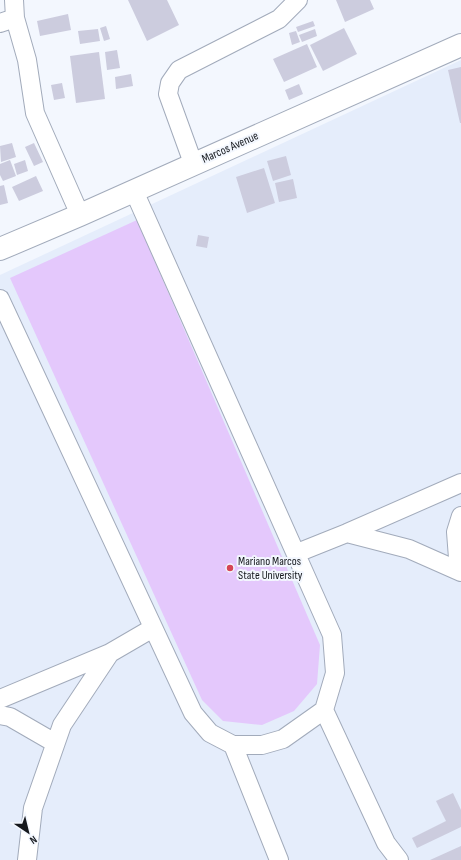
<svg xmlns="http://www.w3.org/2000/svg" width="461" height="860" viewBox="0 0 461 860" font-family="'Sofia Sans Condensed',sans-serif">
	<rect width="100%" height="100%" fill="#f3f7fe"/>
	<path fill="#e5edfb" d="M 461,60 L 461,860 L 0,860 L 0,275 Z"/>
	<path fill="#e4c8fc" d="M 137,220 L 320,645 L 317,684 L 294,711 L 262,725 L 223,721 L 202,700 L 10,278 Z"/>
	<path fill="#ccccde" d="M 128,0 L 167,0 L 179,25 L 147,41 Z
		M 336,0 L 370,0 L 374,9 L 345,22 Z
		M 68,14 L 71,30 L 40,36 L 37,21 Z
		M 313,21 L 315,26 L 298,32 L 296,27 Z
		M 106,26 L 110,39 L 104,41 L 100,28 Z
		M 344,28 L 357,54 L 323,71 L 310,45 Z
		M 98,29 L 100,41 L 80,44 L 78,31 Z
		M 315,29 L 317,36 L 302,42 L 299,35 Z
		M 296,31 L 300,42 L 292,45 L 289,33 Z
		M 307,44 L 317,67 L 284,82 L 273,59 Z
		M 117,50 L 120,68 L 107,70 L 105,52 Z
		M 99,52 L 105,99 L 76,103 L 70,56 Z
		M 461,67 L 461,123 L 460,123 L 448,70 Z
		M 131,74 L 133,86 L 116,89 L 115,77 Z
		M 62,83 L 65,98 L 54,100 L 51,85 Z
		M 299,84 L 303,94 L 289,100 L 285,90 Z
		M 12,143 L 16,157 L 1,162 L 0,146 Z
		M 34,143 L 43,162 L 34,166 L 25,147 Z
		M 286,156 L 291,175 L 273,181 L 267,161 Z
		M 10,160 L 16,176 L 3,181 L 0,175 L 0,164 Z
		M 25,160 L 28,171 L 17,175 L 14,164 Z
		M 264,168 L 275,203 L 247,213 L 236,177 Z
		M 36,176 L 43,191 L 19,201 L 12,187 Z
		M 293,179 L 297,198 L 279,202 L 275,183 Z
		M 4,185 L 8,203 L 0,205 L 0,186 Z
		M 198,235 L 209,237 L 207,248 L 196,246 Z
		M 453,793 L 461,810 L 461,827 L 417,848 L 412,838 L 446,821 L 436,801 Z
		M 461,846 L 461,860 L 430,860 Z"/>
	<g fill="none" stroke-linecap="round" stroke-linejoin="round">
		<defs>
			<path id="minor" d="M 14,0 L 15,18
				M 0,23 L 15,18 L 27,60 L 35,113 L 80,215
				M 193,163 L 168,94 L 170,83 L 179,70 L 279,19 L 298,0
				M 0,299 L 193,713 L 210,733 L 233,745 L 262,745 L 283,739 L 324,710 L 335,673 L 332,635 L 134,191
				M 347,533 L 409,549 L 461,572
				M 297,553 L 347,533 L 461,483
				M 459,571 L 456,532 L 461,516
				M 0,699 L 110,653 L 153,628
				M 324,710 L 386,843 L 399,860
				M 0,715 L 10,717 L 55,743
				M 233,745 L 279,860
				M 27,860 L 33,808 L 62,725 L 110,653"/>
			<path id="major" d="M 0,249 L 80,215 L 461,45"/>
		</defs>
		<use href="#minor" stroke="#a2abbb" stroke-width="20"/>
		<use href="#major" stroke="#a2abbb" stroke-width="24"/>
		<use href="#minor" stroke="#fff" stroke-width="18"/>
		<use href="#major" stroke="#fff" stroke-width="22"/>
	</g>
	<circle fill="#d64555" stroke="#f3f7fe" stroke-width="1.5" cx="230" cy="568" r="4"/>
	<g text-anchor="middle" stroke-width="4" stroke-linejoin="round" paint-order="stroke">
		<g font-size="12" fill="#14171c" stroke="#f3f7fe">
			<text transform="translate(230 147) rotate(-24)" y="4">Marcos Avenue</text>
		</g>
		<g font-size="12" fill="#14171c" stroke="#f3f7fe" text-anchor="start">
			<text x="238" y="565">Mariano Marcos<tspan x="238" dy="14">State University</tspan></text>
		</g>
	</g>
	<g transform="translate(28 832) rotate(145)" stroke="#f3f7fe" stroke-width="3" paint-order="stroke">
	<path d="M0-3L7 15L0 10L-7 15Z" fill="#14171c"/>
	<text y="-6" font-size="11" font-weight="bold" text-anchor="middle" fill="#14171c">N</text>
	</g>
</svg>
